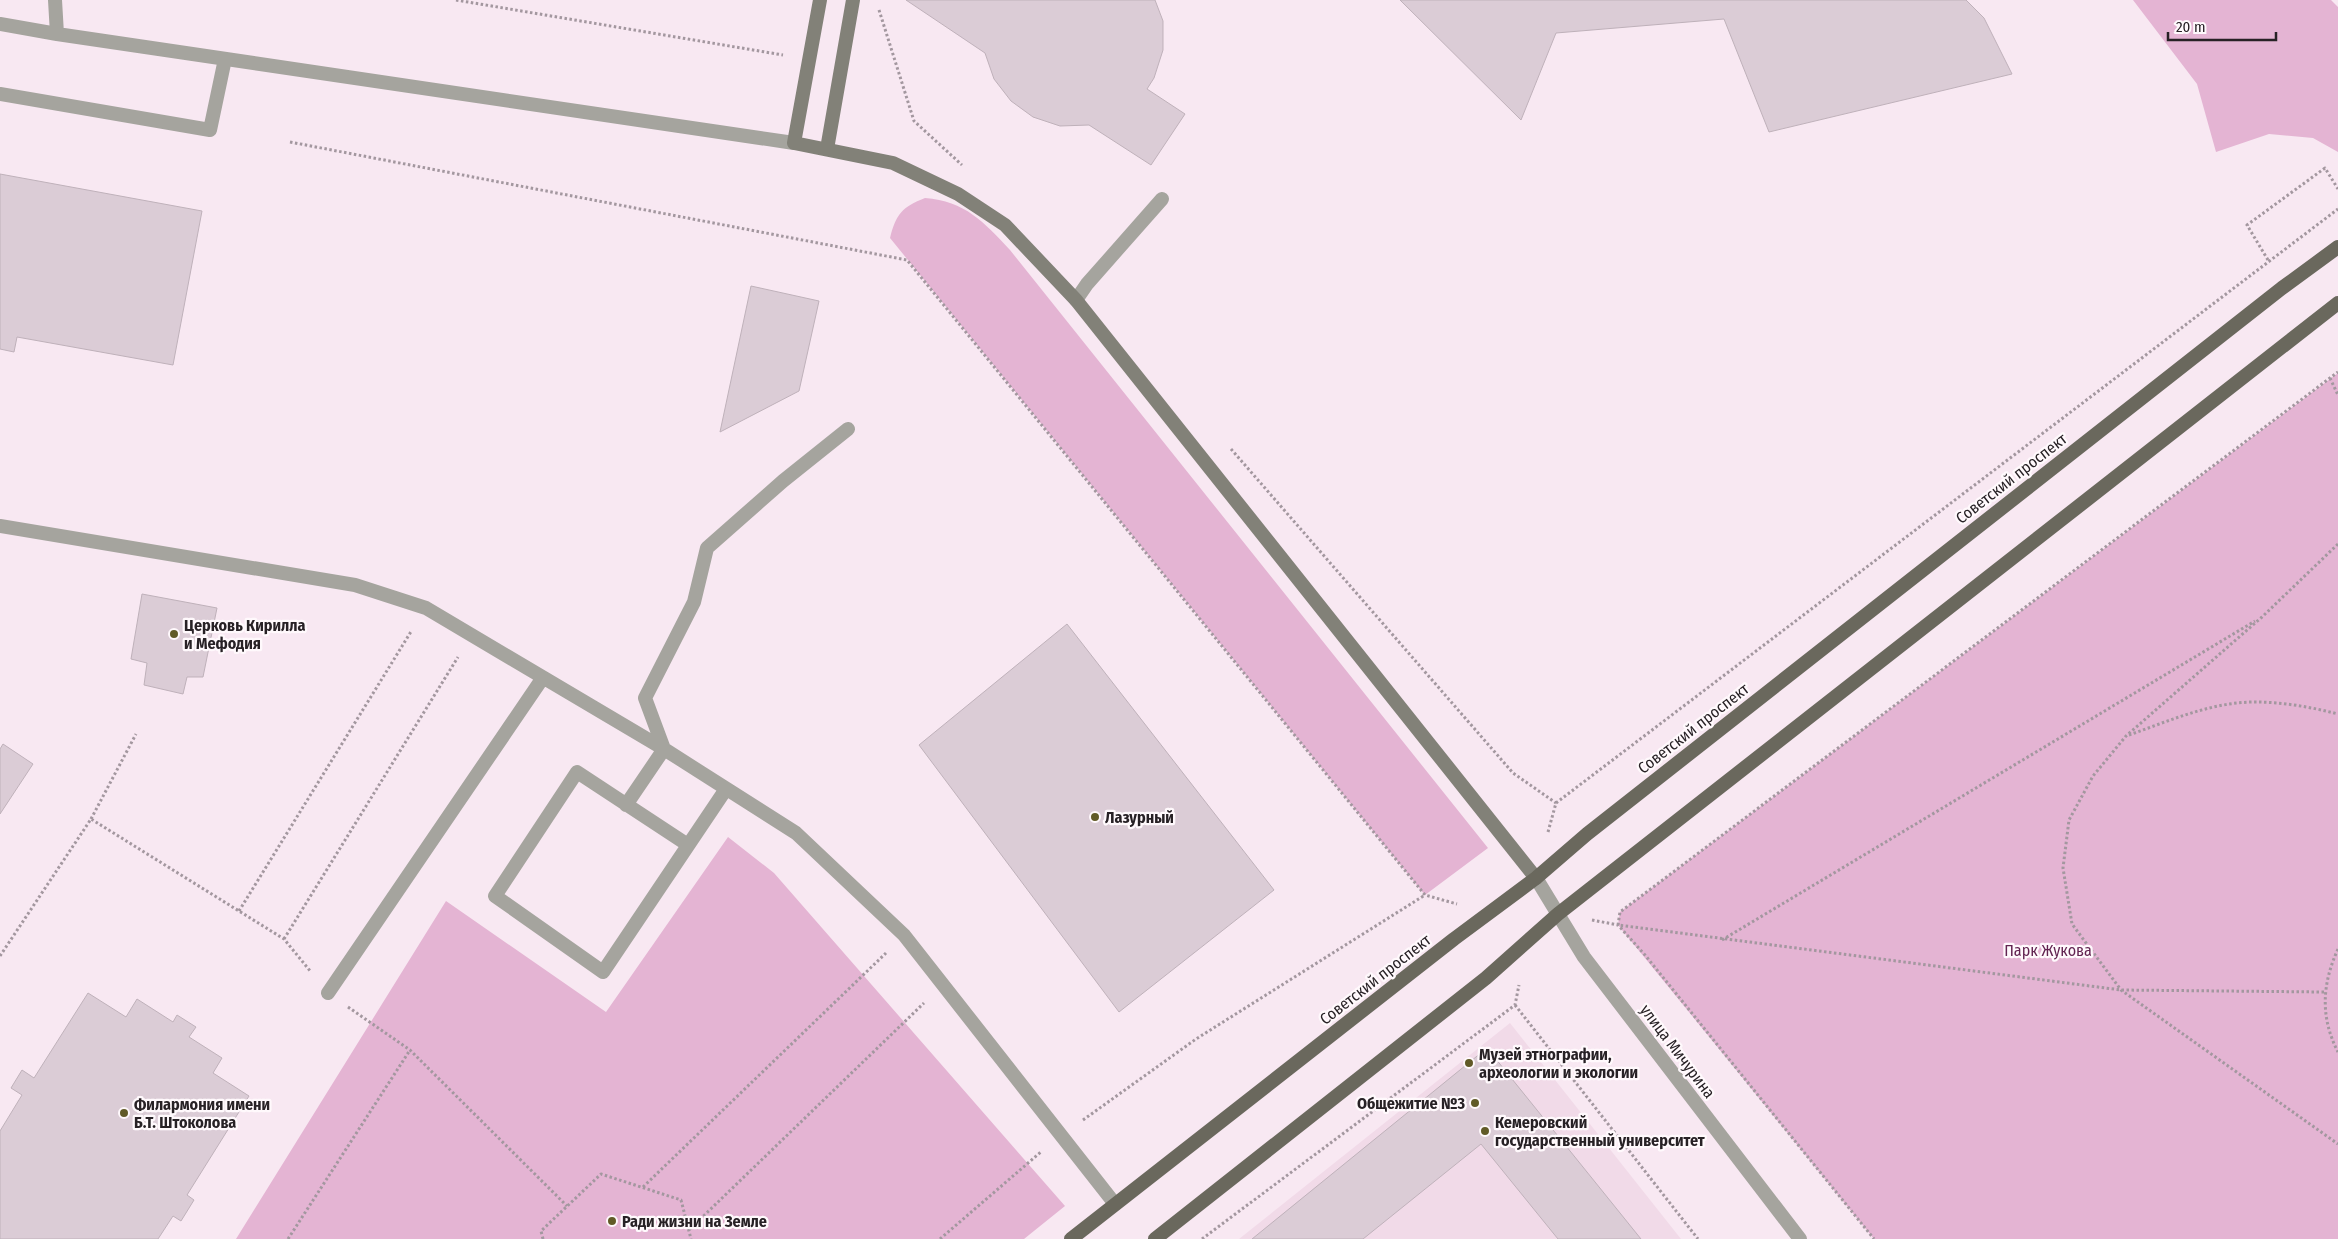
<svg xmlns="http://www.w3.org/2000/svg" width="2338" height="1239" viewBox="0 0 2338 1239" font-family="'Fira Sans Condensed',sans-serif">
	<rect width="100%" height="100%" fill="#f8e8f2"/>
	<path fill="#f1dae8" d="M 1510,1023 L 1681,1239 L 1239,1239 Z"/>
	<path fill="#e4b4d3" d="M 2133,0 L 2331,0 L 2338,7 L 2338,152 L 2313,138 L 2269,134 L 2216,152 L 2197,84 Z
		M 925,198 C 965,201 984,222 1010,250 L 1488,848 L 1425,895 L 890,238 C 896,214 902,207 925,198 Z
		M 2338,373 L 2338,1239 L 1874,1239 L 1618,925 L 1620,912 Z
		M 728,837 L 774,873 L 1065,1206 L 1024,1239 L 236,1239 L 446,901 L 606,1012 Z"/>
	<path fill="#dbccd6" stroke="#bfb1ba" d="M 906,0 L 1155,0 L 1163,21 L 1163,50 L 1154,78 L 1147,89 L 1185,114 L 1151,165 L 1089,125 L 1060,126 L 1033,117 L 1011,101 L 994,79 L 985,53 Z
		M 1400,0 L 1966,0 L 1984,18 L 2012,74 L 1769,132 L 1724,19 L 1556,33 L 1521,120 Z
		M 0,174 L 202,211 L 173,365 L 17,337 L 14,352 L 0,349 Z
		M 751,286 L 819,301 L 799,391 L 720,432 Z
		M 142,594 L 217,608 L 203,677 L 187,677 L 183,694 L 144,685 L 147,663 L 131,659 Z
		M 1067,624 L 1274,890 L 1119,1012 L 919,745 Z
		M 3,744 L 33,764 L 0,814 L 0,749 Z
		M 88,993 L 126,1017 L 137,999 L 173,1022 L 177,1015 L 196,1027 L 189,1037 L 222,1058 L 213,1073 L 249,1096 L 187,1195 L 194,1200 L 181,1221 L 173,1216 L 158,1239 L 0,1239 L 0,1131 L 22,1095 L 11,1088 L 22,1070 L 34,1078 Z
		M 1487,1048 L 1641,1239 L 1558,1239 L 1481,1144 L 1363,1239 L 1252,1239 Z"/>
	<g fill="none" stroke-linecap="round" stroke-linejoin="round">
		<path stroke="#a3979f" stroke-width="3" stroke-dasharray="2.5 2.5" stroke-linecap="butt" d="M 456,0 L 783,55
			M 879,10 L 914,121 L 962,165
			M 290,142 L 907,260 L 1425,895 L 1457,904
			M 2268,260 L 2247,225 L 2325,168 L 2338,189
			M 2330,378 L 2338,395
			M 1231,449 L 1513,773 L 1556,803
			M 2338,544 L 2262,617 L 2126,736 L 2093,776 L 2069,820 L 2063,868 L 2072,924 L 2121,990 L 2338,1144
			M 2129,735 C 2169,721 2211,702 2255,702 C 2282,702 2311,707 2338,714
			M 91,819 L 136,734
			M 1548,832 L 1556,803 L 2338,209
			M 239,911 L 412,630
			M 1592,920 L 1618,925 L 1645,955 L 1874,1239
			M 284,939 L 458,657
			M 1722,940 L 2255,621
			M 2338,949 C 2322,984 2320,1017 2338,1052
			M 0,956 L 91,819 L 284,939 L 311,972
			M 2324,992 L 2121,990 L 1618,925 L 1620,912 L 2338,372
			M 1515,1005 L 1698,1239
			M 348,1007 L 410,1050 L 567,1206
			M 1083,1120 L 1196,1039 L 1425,895
			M 643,1187 L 886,953
			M 689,1230 L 924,1003
			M 288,1239 L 410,1050
			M 543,1239 L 541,1231 L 601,1174 L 681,1200 L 691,1239
			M 940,1239 L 1042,1151
			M 1202,1239 L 1515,1005 L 1519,985"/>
		<path stroke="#a5a49e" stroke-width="14" d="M 55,0 L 57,34
			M 0,24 L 57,34 L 794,143
			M 0,94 L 210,130 L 225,59
			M 1076,300 L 1087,284 L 1162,199
			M 0,526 L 355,585 L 426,608 L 664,749 L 796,833 L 904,935 L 1115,1204
			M 626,805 L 664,749 L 645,698 L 694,602 L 707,548 L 783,481 L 848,429
			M 688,845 L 577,772 L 495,896 L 603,972 L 726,789
			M 328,993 L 542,679"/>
		<path stroke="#a5a49e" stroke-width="14" d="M 1536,878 L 1584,957 L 1800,1239"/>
		<path stroke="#828178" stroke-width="14" d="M 820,0 L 794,143 L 893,163 L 958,194 L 1005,225 L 1076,300 L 1536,878
			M 827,149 L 853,0"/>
		<path stroke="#6a685d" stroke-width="14" d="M 1071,1239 L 1454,939 L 1536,878 L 1587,834 L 2282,288 L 2338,247
			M 1155,1239 L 1486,978 L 1558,914 L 2338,303"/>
	</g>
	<g fill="#615a27" stroke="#fff9fc" stroke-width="2">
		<circle cx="174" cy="634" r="5"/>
		<circle cx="1095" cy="817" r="5"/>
		<circle cx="1469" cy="1063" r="5"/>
		<circle cx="1475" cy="1103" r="5"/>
		<circle cx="124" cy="1113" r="5"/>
		<circle cx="1485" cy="1131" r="5"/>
		<circle cx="612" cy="1221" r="5"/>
	</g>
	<g text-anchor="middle" stroke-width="4.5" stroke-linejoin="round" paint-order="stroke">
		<g font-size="16" fill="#272125" stroke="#fff9fc">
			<text transform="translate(2011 478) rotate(-38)" y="6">Советский проспект</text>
			<text transform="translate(1693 728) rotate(-38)" y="6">Советский проспект</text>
			<text transform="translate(1375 979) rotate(-38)" y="6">Советский проспект</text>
			<text transform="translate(1678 1051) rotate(53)" y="6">улица Мичурина</text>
		</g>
		<g font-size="16" font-weight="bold" fill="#272125" stroke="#fff9fc" text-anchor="start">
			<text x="184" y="631">Церковь Кирилла<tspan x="184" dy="18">и Мефодия</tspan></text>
			<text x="1105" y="823">Лазурный</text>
			<text x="1479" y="1060">Музей этнографии,<tspan x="1479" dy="18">археологии и экологии</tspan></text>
			<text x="1465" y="1109" text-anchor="end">Общежитие №3</text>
			<text x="134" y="1110">Филармония имени<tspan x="134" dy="18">Б.Т. Штоколова</tspan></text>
			<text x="1495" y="1128">Кемеровский<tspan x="1495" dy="18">государственный университет</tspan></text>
			<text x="622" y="1227">Ради жизни на Земле</text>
		</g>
		<g font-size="16" fill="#622451" stroke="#fff9fc">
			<text x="2048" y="956">Парк Жукова</text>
		</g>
	</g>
	<path d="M2168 32v8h108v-8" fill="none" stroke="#272125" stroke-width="2.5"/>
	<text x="2176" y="32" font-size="15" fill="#272125" stroke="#fff9fc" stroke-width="4" paint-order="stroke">20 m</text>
</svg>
